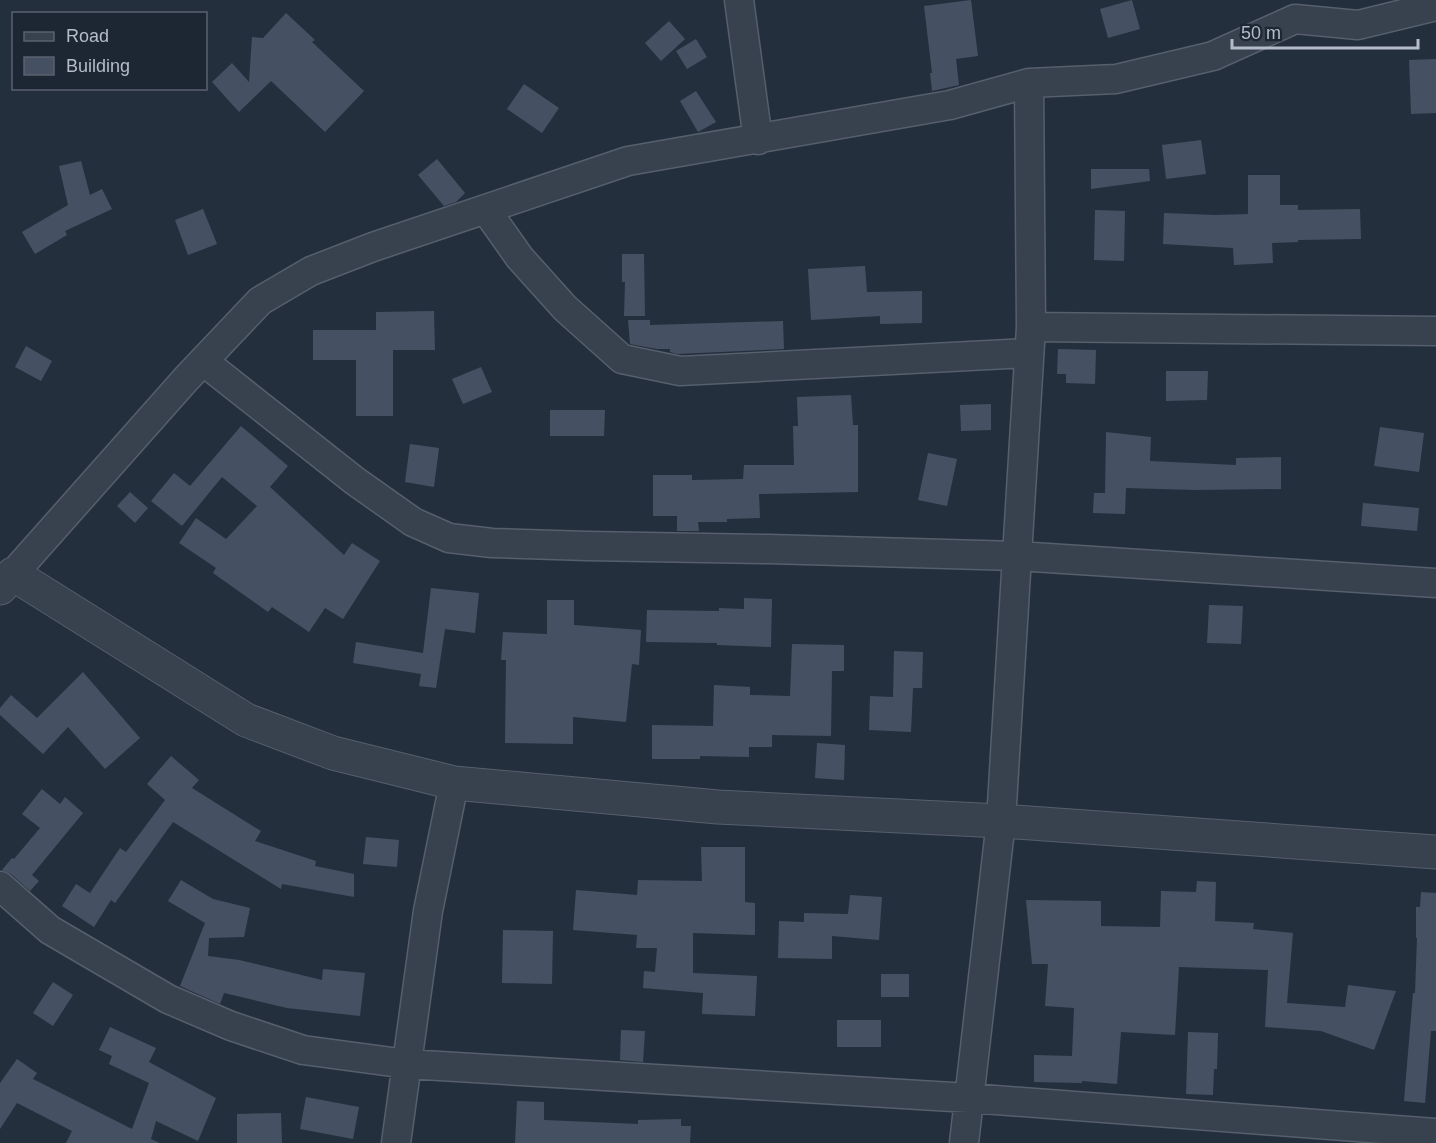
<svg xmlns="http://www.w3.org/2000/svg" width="1436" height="1143" viewBox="0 0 1436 1143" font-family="Helvetica,sans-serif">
	<rect width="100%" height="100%" fill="#242f3e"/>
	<path fill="#455162" d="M 971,0 L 978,56 L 956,59 L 959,85 L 932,91 L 930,73 L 932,73 L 924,6 Z
		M 1132,0 L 1140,29 L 1108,38 L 1100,9 Z
		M 286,13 L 315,40 L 312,42 L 364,91 L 325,132 L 271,81 L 239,112 L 212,82 L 232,63 L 249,82 L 252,37 L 263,38 Z
		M 669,21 L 685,39 L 661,61 L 645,43 Z
		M 696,39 L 707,57 L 687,69 L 676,51 Z
		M 1436,59 L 1436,113 L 1411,114 L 1409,60 Z
		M 524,84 L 559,108 L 542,133 L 507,109 Z
		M 696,91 L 716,122 L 698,132 L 680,101 Z
		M 1201,140 L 1206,174 L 1166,179 L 1162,145 Z
		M 437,159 L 465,193 L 456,202 L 444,206 L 418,175 Z
		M 81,161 L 90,195 L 102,189 L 112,209 L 65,231 L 67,235 L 35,254 L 22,232 L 68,205 L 59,166 Z
		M 1091,169 L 1149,169 L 1150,181 L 1091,189 Z
		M 1248,175 L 1280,175 L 1280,205 L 1298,205 L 1298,210 L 1360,209 L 1361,239 L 1298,240 L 1298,242 L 1272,243 L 1273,263 L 1234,265 L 1233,248 L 1163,244 L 1164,213 L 1215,215 L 1248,214 Z
		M 203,209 L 217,244 L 188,255 L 175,220 Z
		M 1095,210 L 1125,211 L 1124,261 L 1094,260 Z
		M 622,254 L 644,254 L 645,316 L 624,316 L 625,282 L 622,282 Z
		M 865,266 L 867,292 L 922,291 L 922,323 L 880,324 L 880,316 L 811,320 L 808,269 Z
		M 434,311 L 435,350 L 393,350 L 393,416 L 356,416 L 356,360 L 313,360 L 313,330 L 376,330 L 376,312 Z
		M 628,320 L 650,320 L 650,325 L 783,321 L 784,349 L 677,354 L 670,352 L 670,349 L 657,349 L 630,344 Z
		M 26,346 L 52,361 L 41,381 L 15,367 Z
		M 1058,349 L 1096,350 L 1095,384 L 1066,383 L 1066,374 L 1057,374 Z
		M 481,367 L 492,392 L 463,404 L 452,379 Z
		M 1166,371 L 1208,371 L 1207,400 L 1166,401 Z
		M 851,395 L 853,425 L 858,425 L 858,492 L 759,494 L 760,518 L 727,519 L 727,522 L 698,522 L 699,531 L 677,531 L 677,516 L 653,516 L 653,475 L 692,475 L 692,480 L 743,479 L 744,465 L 794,465 L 793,426 L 798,426 L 797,397 Z
		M 991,404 L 991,430 L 961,431 L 960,405 Z
		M 550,410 L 605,410 L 604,436 L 550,436 Z
		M 241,426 L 288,466 L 270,487 L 344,555 L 352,543 L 380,561 L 343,619 L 325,608 L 309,632 L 272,607 L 268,612 L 213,573 L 216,568 L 179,543 L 196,518 L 226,539 L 257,506 L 222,477 L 182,526 L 151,501 L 174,473 L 190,486 Z
		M 1380,427 L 1424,433 L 1419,472 L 1374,466 Z
		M 1106,432 L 1151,437 L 1150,461 L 1236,465 L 1236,458 L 1281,457 L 1281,489 L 1196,490 L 1126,488 L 1125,514 L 1093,513 L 1094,493 L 1105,493 Z
		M 410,444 L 439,448 L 434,487 L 405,482 Z
		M 928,453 L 957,459 L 947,506 L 918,500 Z
		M 130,492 L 148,508 L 135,523 L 117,506 Z
		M 1363,503 L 1419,508 L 1417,531 L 1361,526 Z
		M 431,588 L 479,593 L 475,633 L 445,629 L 436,688 L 419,686 L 421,674 L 353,663 L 356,642 L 423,653 Z
		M 744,598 L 772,599 L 771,647 L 717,645 L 717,643 L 646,642 L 647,610 L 719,611 L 719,608 L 744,609 Z
		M 547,600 L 574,600 L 574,625 L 641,630 L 639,665 L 632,664 L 626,722 L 573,717 L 573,744 L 505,743 L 506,660 L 501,660 L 503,632 L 547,634 Z
		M 1209,605 L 1243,606 L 1241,644 L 1207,643 Z
		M 792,644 L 844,645 L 844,671 L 832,671 L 831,736 L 772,735 L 772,747 L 749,747 L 749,757 L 700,756 L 700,759 L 652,759 L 652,725 L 713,726 L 714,685 L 750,687 L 750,695 L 790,696 Z
		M 894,651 L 923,652 L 922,688 L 913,688 L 911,732 L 869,730 L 870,696 L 893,697 Z
		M 83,672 L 140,738 L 105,769 L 68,727 L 43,754 L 0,715 L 0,708 L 11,695 L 37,718 Z
		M 817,743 L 845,745 L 844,780 L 815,778 Z
		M 171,756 L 199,780 L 192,788 L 261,831 L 255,841 L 316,861 L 315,866 L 354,874 L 354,897 L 282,884 L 281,889 L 173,822 L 115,903 L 111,900 L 94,927 L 62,906 L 76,884 L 90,893 L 120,848 L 126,852 L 165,800 L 147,784 Z
		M 42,789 L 60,804 L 65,797 L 83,813 L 32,875 L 39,881 L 30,891 L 11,874 L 2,870 L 12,858 L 14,859 L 40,828 L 22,814 Z
		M 366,837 L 399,840 L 397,867 L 363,864 Z
		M 701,847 L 745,847 L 745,902 L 755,903 L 755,935 L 693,933 L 693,973 L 757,976 L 755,1016 L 702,1014 L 703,993 L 643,988 L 644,971 L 655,972 L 657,948 L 636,948 L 637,935 L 573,930 L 576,890 L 637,895 L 638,880 L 702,881 Z
		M 181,880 L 213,899 L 250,908 L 244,937 L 209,938 L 208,956 L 239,960 L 322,980 L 323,969 L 365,973 L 360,1016 L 287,1008 L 224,993 L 220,1004 L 180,986 L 205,923 L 168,901 Z
		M 1197,881 L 1216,882 L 1215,921 L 1254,923 L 1253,929 L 1293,933 L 1287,1003 L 1345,1007 L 1348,985 L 1396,991 L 1374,1050 L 1321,1031 L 1265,1027 L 1268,970 L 1179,967 L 1175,1035 L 1121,1032 L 1117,1084 L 1082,1081 L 1082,1083 L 1034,1082 L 1034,1055 L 1072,1056 L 1074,1008 L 1045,1006 L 1048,964 L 1032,964 L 1026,900 L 1101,901 L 1101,926 L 1160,927 L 1161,891 L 1196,892 Z
		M 1421,892 L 1436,893 L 1436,1031 L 1431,1031 L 1425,1103 L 1404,1101 L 1413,993 L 1415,993 L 1417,938 L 1416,938 L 1416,907 L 1420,907 Z
		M 850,895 L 882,897 L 879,940 L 832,936 L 832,959 L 778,958 L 779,921 L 804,922 L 804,913 L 848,914 Z
		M 503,930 L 553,931 L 552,984 L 502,983 Z
		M 881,974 L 909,974 L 909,997 L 881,997 Z
		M 53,982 L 73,995 L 53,1026 L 33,1013 Z
		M 837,1020 L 881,1020 L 881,1047 L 837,1047 Z
		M 110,1027 L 156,1048 L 149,1062 L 216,1098 L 198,1141 L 156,1121 L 151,1139 L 160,1143 L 66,1143 L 72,1131 L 17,1103 L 0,1129 L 0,1083 L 17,1059 L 37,1073 L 33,1079 L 132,1129 L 149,1083 L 109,1064 L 112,1056 L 99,1050 Z
		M 621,1030 L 645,1031 L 643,1062 L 620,1060 Z
		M 1188,1032 L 1218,1033 L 1217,1069 L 1214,1069 L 1213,1095 L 1186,1094 Z
		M 306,1097 L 359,1107 L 353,1139 L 300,1129 Z
		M 517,1101 L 544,1102 L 544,1120 L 638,1124 L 638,1120 L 681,1119 L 681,1126 L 691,1126 L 690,1143 L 515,1143 Z
		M 281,1113 L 282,1143 L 237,1143 L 237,1114 Z"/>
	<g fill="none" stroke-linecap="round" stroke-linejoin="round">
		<defs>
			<path id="minor" d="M 739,0 L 758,140
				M 486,210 L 520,258 L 565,308 L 622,359 L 680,371 L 1029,353
				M 1031,327 L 1436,331
				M 203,361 L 355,481 L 413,522 L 449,538 L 492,543 L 587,546 L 769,549 L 1017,556 L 1436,583
				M 13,574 L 186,379 L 260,301 L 311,271 L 373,247 L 628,161 L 950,105 L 1029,83 L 1116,79 L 1213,56 L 1295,19 L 1358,25 L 1436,6
				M 0,886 L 50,930 L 168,999 L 231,1026 L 303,1050 L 407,1064 L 969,1098 L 1436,1133
				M 396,1143 L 428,911 L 454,783
				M 964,1143 L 1001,821 L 1017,556 L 1031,327 L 1029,83"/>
			<path id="tertiary" d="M 0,588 L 13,574 L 246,720 L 333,753 L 454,783 L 718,807 L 1001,821 L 1436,852"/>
		</defs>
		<use href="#minor" stroke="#565f6c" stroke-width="31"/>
		<use href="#tertiary" stroke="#565f6c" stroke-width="35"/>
		<use href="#minor" stroke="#38414e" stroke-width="28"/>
		<use href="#tertiary" stroke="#38414e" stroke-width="33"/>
	</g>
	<rect x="12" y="12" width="195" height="78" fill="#1d2633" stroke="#59626f" stroke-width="1.5"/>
	<rect x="24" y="32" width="30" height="9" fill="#38414e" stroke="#59626f" stroke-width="1.5"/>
	<text x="66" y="42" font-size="18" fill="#b4bcc9">Road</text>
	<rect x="24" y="57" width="30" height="18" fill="#455162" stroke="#59626f" stroke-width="1.5"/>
	<text x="66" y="72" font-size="18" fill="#b4bcc9">Building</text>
	<path d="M1232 39v9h186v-9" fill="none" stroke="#b4bcc9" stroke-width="3"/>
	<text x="1241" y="39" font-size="18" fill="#b4bcc9" stroke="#1d2633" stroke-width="4.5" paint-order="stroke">50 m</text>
</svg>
